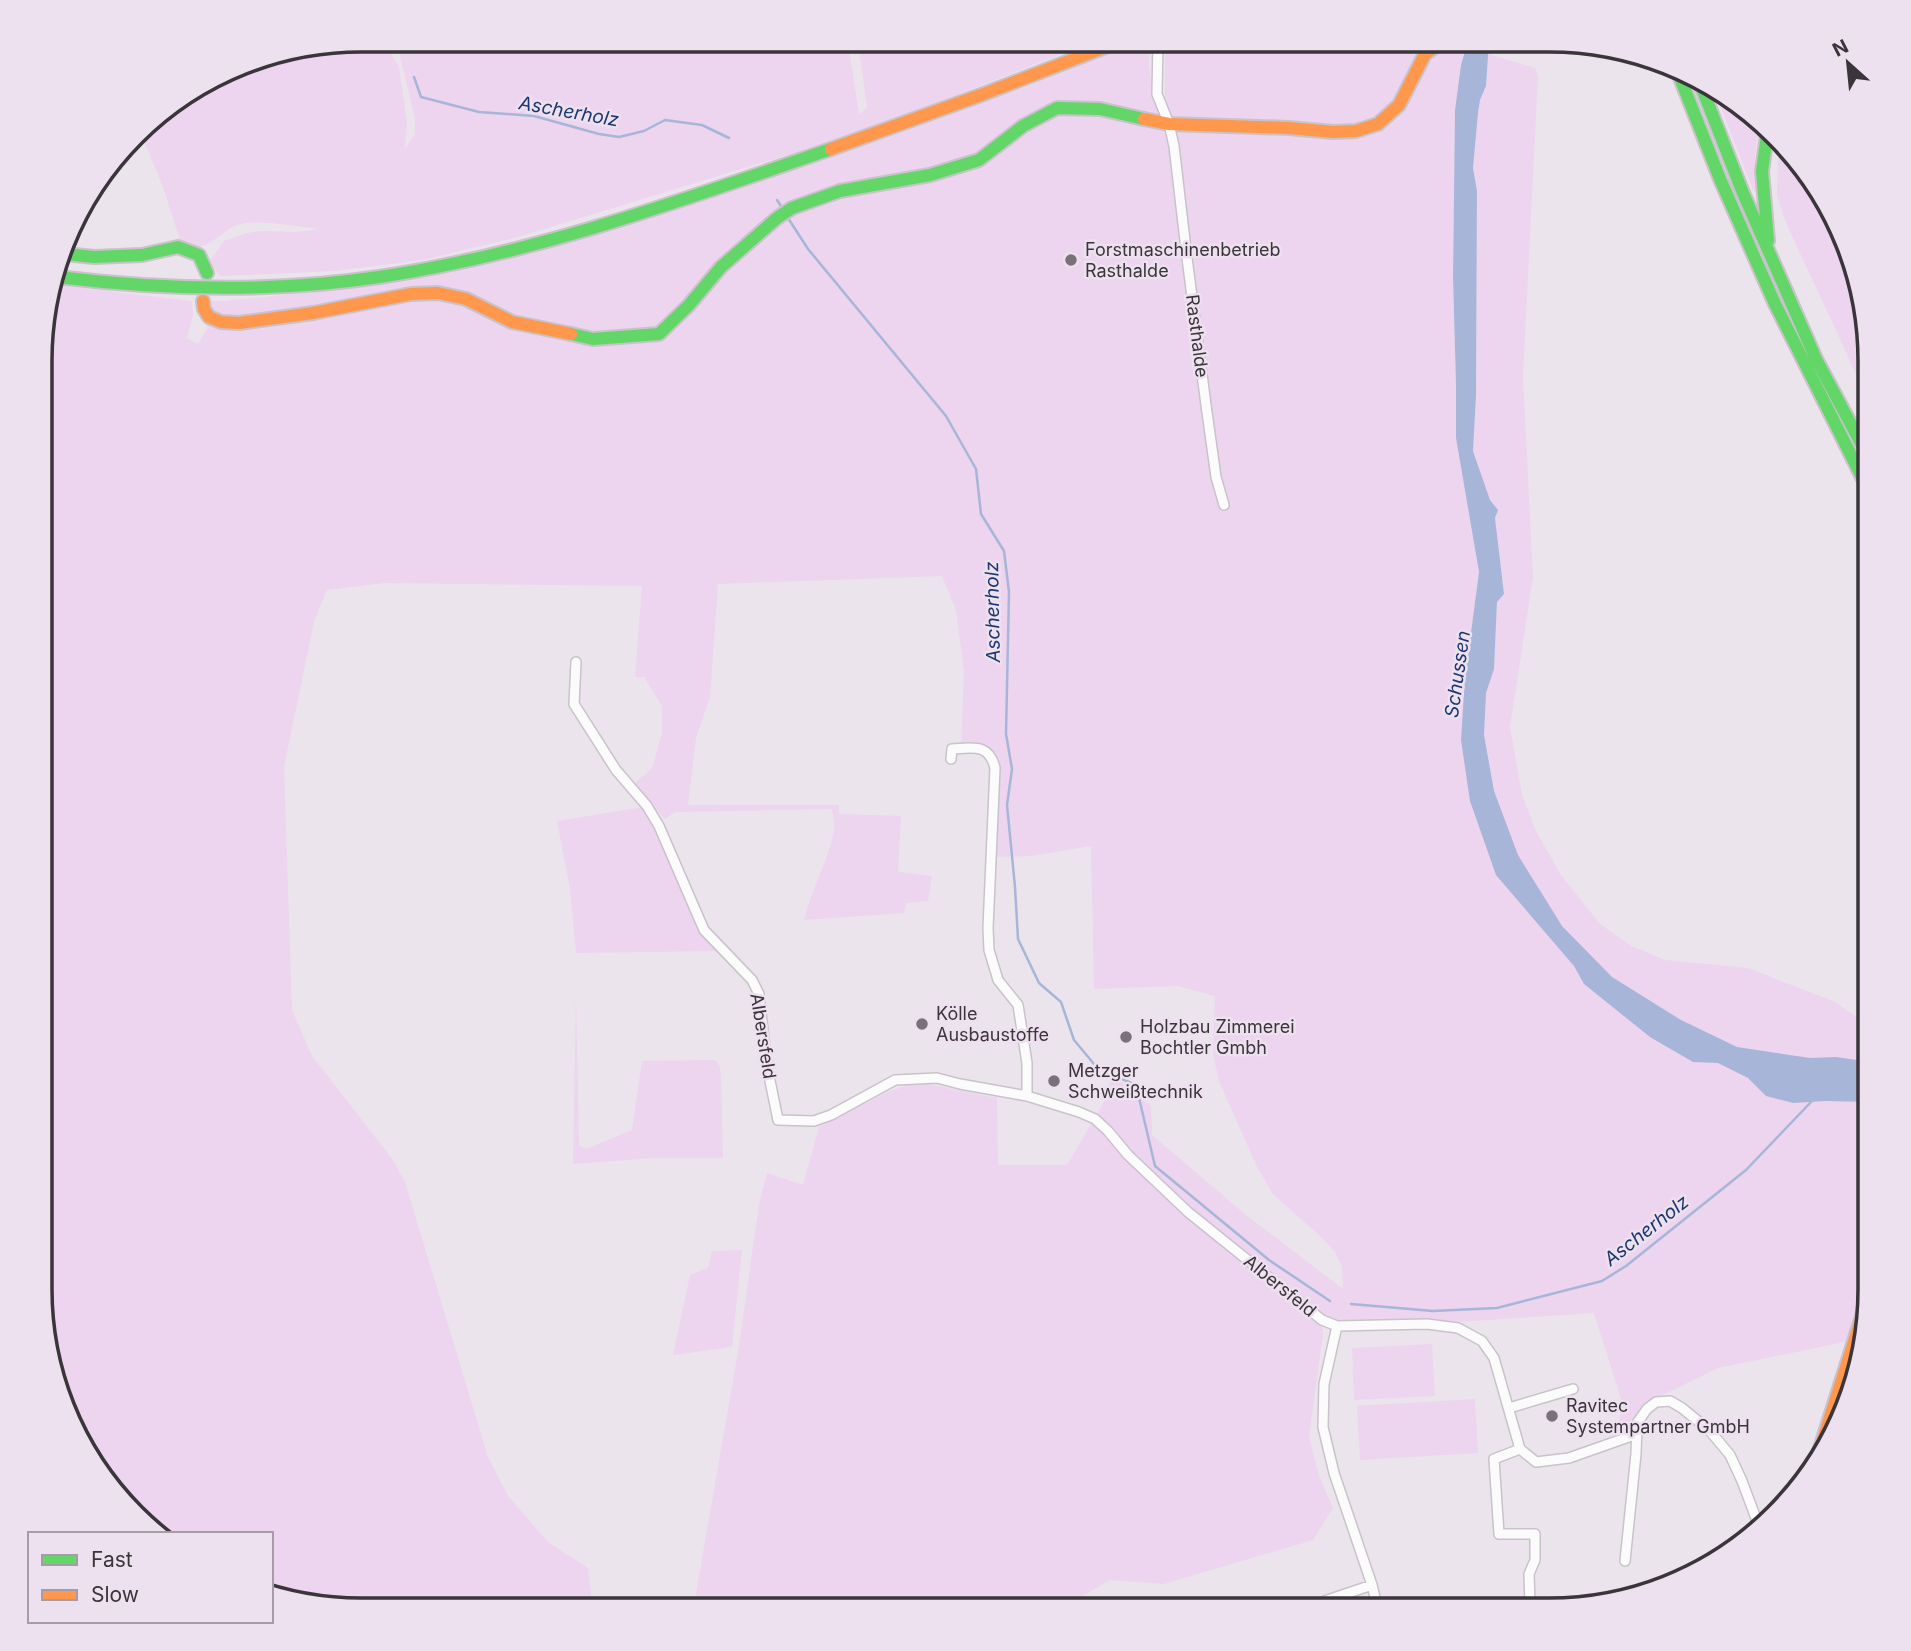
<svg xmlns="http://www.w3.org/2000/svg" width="1911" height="1651" viewBox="0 0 1911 1651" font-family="Inter,sans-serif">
	<rect width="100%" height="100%" fill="#ebe4ec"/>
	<path fill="#edd4ef" d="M 362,40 L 365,40 L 391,54 L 399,67 L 407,122 L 405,149 L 415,134 L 415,118 L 396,40 L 848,41 L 859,115 L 867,107 L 858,41 L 1095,41 L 902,116 L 820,145 L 518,237 L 423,260 L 335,271 L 220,276 L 210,261 L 224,241 L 247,233 L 261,231 L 297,232 L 320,229 C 300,227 254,218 237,225 C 217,234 211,249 187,248 L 180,240 L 163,187 L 140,131 L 150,120 L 258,57 Z
		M 1138,41 L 1150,41 L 1149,66 L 1154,99 L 1165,97 L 1165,41 L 1468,41 L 1461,65 L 1455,110 L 1453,277 L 1456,385 L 1456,438 L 1479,572 L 1465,678 L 1494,669 L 1497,602 L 1504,594 L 1495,518 L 1498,510 L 1490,500 L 1473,451 L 1476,396 L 1477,191 L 1473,168 L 1478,113 L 1480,100 L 1486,86 L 1488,54 L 1535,68 L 1538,76 L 1523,378 L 1533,577 L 1510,727 L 1522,795 L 1536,831 L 1561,875 L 1600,924 L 1631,946 L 1665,960 L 1748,968 L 1835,1002 L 1871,1027 L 1871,1288 L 1854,1340 L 1718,1368 L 1642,1405 L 1630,1425 L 1618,1424 L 1623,1405 L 1594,1313 L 1427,1324 L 1337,1326 L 1322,1321 L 1323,1333 L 1309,1437 L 1319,1476 L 1333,1508 L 1313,1540 L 1164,1584 L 1110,1580 L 1059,1610 L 693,1611 L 739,1346 L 759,1204 L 767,1173 L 803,1185 L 819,1127 L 888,1092 L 917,1082 L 997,1098 L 998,1165 L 1067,1165 L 1103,1104 L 1112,1075 L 1151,1106 L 1152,1135 L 1246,1215 L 1343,1289 L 1342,1267 L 1335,1252 L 1320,1236 L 1273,1194 L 1257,1167 L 1219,1081 L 1213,1054 L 1215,996 L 1178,986 L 1094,989 L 1091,846 L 1031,856 L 991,857 L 995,768 L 988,753 L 961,749 L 964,671 L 956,610 L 942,576 L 718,584 L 710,697 L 696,738 L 688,805 L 839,805 L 839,814 L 901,816 L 898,872 L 932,876 L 928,901 L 906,903 L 904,913 L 804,920 C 811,890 828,862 834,831 C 835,824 833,816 832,809 L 675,812 L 665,819 L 632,786 L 652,768 L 662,734 L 662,706 L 644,677 L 635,677 L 642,586 L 385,583 L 327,590 L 314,622 L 284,767 L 292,1010 L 312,1056 L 393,1160 L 405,1182 L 488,1457 L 508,1496 L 548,1542 L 588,1568 L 593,1611 L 362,1611 L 271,1593 L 271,1534 L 160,1534 L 134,1516 L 65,1413 L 41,1311 L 43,319 L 55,285 L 192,301 L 193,315 L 187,338 L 198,344 L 207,329 L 212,301 L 223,301 L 346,289 L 430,275 L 500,260 L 645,219 L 1026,87 Z
		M 1714,90 L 1760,122 L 1755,154 L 1757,193 L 1753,190 Z
		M 1781,140 L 1838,220 L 1870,340 L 1870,404 L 1787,225 L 1777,196 L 1778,152 Z
		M 644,807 L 658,829 L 692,918 L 706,939 L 717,951 L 576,953 L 570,889 L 557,821 Z
		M 576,998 L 579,1145 L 586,1149 L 632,1130 L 642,1061 L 715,1060 L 720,1067 L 721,1077 L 723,1158 L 654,1158 L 573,1164 Z
		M 742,1250 L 732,1347 L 673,1355 L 690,1275 L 708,1268 L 712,1251 Z
		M 1432,1344 L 1435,1396 L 1354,1400 L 1352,1348 Z
		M 1475,1399 L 1478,1453 L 1360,1460 L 1357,1406 Z"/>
	<path fill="#a7b6d8" d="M 1468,41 L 1489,41 L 1486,86 L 1480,100 L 1478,113 L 1473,168 L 1477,191 L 1476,396 L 1473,451 L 1490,500 L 1498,510 L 1495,518 L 1504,594 L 1497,602 L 1494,669 L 1486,693 L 1484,735 L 1494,791 L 1518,855 L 1562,926 L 1612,977 L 1681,1020 L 1737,1047 L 1810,1058 L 1836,1057 L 1871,1062 L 1871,1102 L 1825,1101 L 1793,1103 L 1766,1096 L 1748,1078 L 1718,1063 L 1693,1062 L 1650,1037 L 1584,984 L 1574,966 L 1496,875 L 1470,801 L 1461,740 L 1465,678 L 1479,572 L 1456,438 L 1456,385 L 1453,277 L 1455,110 L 1461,65 Z"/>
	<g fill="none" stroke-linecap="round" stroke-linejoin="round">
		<path stroke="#a7b6d8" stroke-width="2.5" d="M 376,40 L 390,49
			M 414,77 L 421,97 L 479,112 L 534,116 L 599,134 L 619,137 L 644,131 L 665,120 L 702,125 L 729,138
			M 777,200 L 783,209
			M 788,218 L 808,249 L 946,416 L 976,469 L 981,514 L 1004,551 L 1009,592 L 1006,734 L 1012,769 L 1007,805 L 1015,887 L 1018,939 L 1039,983 L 1061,1002 L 1074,1040 L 1099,1070
			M 1122,1079 L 1136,1085 L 1155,1166 L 1269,1260 L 1330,1301
			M 1351,1304 L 1433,1311 L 1497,1308 L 1602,1281 L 1626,1266 L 1746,1170 L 1812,1101"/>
		<defs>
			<path id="street" d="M 1158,41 L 1157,94 L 1169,124 L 1174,146 L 1187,258 L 1206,405 L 1216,477 L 1224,505
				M 576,662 L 574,704 L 616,770 L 647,806 L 659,826 L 704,930 L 752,980 L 759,994 L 767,1066 L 778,1120 L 814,1121 L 831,1115 L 895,1080 L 937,1078 L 960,1084 L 1027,1096 L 1079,1112 L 1095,1119 L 1108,1131 L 1128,1155 L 1188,1212 L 1322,1320 L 1337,1326 L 1427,1324 L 1458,1328 L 1482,1341 L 1494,1358 L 1520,1449 L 1536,1462 L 1569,1458 L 1637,1434
				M 951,759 L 952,749 C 973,748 989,743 995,768 L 988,928 L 989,950 L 998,980 L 1018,1005 L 1027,1063 L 1027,1096
				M 1337,1326 L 1324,1384 L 1323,1427 L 1334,1473 L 1372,1585 L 1378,1610
				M 1509,1408 L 1573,1389
				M 1520,1449 L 1494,1459 L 1499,1534 L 1535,1534 L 1535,1560 L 1529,1574 L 1530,1604
				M 1625,1561 L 1636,1454 L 1637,1423 L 1647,1409 L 1656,1402 L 1670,1401 L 1682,1408 L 1710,1431 L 1730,1455 L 1742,1481 L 1757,1521 L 1762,1527
				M 1298,1610 L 1372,1585"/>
			<path id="fast" d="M 1677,70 L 1720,179 L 1775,304 L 1870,493
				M 1698,78 L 1743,193 L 1816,359 L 1870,460
				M 1768,128 L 1762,171 L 1768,241
				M 65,254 L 94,257 L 142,255 L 178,247 L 199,255 L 207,273
				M 57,277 C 164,290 272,293 379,277 C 534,254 683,200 831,149
				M 571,334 L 593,339 L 659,334 L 689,305 L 721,267 L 777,218 L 792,208 L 840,191 L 930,175 L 979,160 L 1023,126 L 1057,108 L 1100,109 L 1144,119"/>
			<path id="slow" d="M 1144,119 L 1169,124 L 1289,128 L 1333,132 L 1356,131 L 1378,124 L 1399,105 L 1425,54 L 1443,41
				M 831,149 L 981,95 L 1121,41
				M 203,301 L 204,309 L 209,317 L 221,322 L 239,323 L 313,313 L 411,294 L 438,293 L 466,299 L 512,322 L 571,334
				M 1818,1455 L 1871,1288"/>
		</defs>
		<use href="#street" stroke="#c8c3c9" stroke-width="12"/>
		<use href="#fast" stroke="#c8c3c9" stroke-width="16"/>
		<use href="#slow" stroke="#c8c3c9" stroke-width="16"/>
		<use href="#street" stroke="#fcfbfc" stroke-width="9"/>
		<use href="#fast" stroke="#63d668" stroke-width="12"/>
		<use href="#slow" stroke="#ff974d" stroke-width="12"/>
	</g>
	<g fill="#787278" stroke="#eee1ef" stroke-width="2.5">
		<circle cx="1071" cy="260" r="7"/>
		<circle cx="922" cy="1024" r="7"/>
		<circle cx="1126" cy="1037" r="7"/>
		<circle cx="1054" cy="1081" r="7"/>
		<circle cx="1552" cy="1416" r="7"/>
	</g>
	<g text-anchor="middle" stroke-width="5" stroke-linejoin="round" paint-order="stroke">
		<g font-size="18" fill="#3a353a" stroke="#eee1ef" text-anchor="start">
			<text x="1085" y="256">Forstmaschinenbetrieb<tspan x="1085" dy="21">Rasthalde</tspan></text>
			<text x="936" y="1020">Kölle<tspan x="936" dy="21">Ausbaustoffe</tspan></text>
			<text x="1140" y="1033">Holzbau Zimmerei<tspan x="1140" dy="21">Bochtler Gmbh</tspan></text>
			<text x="1068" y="1077">Metzger<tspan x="1068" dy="21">Schweißtechnik</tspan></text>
			<text x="1566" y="1412">Ravitec<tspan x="1566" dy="21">Systempartner GmbH</tspan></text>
		</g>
		<g font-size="18" fill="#3a353a" stroke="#eee1ef">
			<text transform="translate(1197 336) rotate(83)" y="6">Rasthalde</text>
			<text transform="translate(763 1036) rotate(81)" y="6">Albersfeld</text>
			<text transform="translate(1280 1286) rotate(39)" y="6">Albersfeld</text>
		</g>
		<g font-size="19" font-style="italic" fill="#1c376f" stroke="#eee1ef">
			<text transform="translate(569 111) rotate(10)" y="7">Ascherholz</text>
			<text transform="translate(992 612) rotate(-91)" y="7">Ascherholz</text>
			<text transform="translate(1457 674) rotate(-82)" y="7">Schussen</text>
			<text transform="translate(1646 1230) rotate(-38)" y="7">Ascherholz</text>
		</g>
	</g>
	<path d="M0 0H1911V1651H0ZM361 52H1549A309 309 0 0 1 1858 361V1289A309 309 0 0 1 1549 1598H361A309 309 0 0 1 52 1289V361A309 309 0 0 1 361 52Z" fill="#eee1ef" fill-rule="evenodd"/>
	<path fill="none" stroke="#3a353a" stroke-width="3.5" d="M361 52H1549A309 309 0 0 1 1858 361V1289A309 309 0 0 1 1549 1598H361A309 309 0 0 1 52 1289V361A309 309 0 0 1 361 52Z"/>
	<rect x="28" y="1532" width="245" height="91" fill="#eee1ef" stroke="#a69ca7" stroke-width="2"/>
	<rect x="42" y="1555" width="35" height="10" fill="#63d668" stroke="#a69ca7" stroke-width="2"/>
	<text x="91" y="1567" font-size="21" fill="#3a353a">Fast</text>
	<rect x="42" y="1590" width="35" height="10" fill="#ff974d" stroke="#a69ca7" stroke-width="2"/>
	<text x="91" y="1602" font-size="21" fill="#3a353a">Slow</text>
	<g transform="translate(1848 63) rotate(333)" stroke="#eee1ef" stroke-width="5" paint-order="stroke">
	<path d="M0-5L12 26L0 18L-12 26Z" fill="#3a353a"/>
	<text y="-10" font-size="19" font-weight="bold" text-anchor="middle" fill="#3a353a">N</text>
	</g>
</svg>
